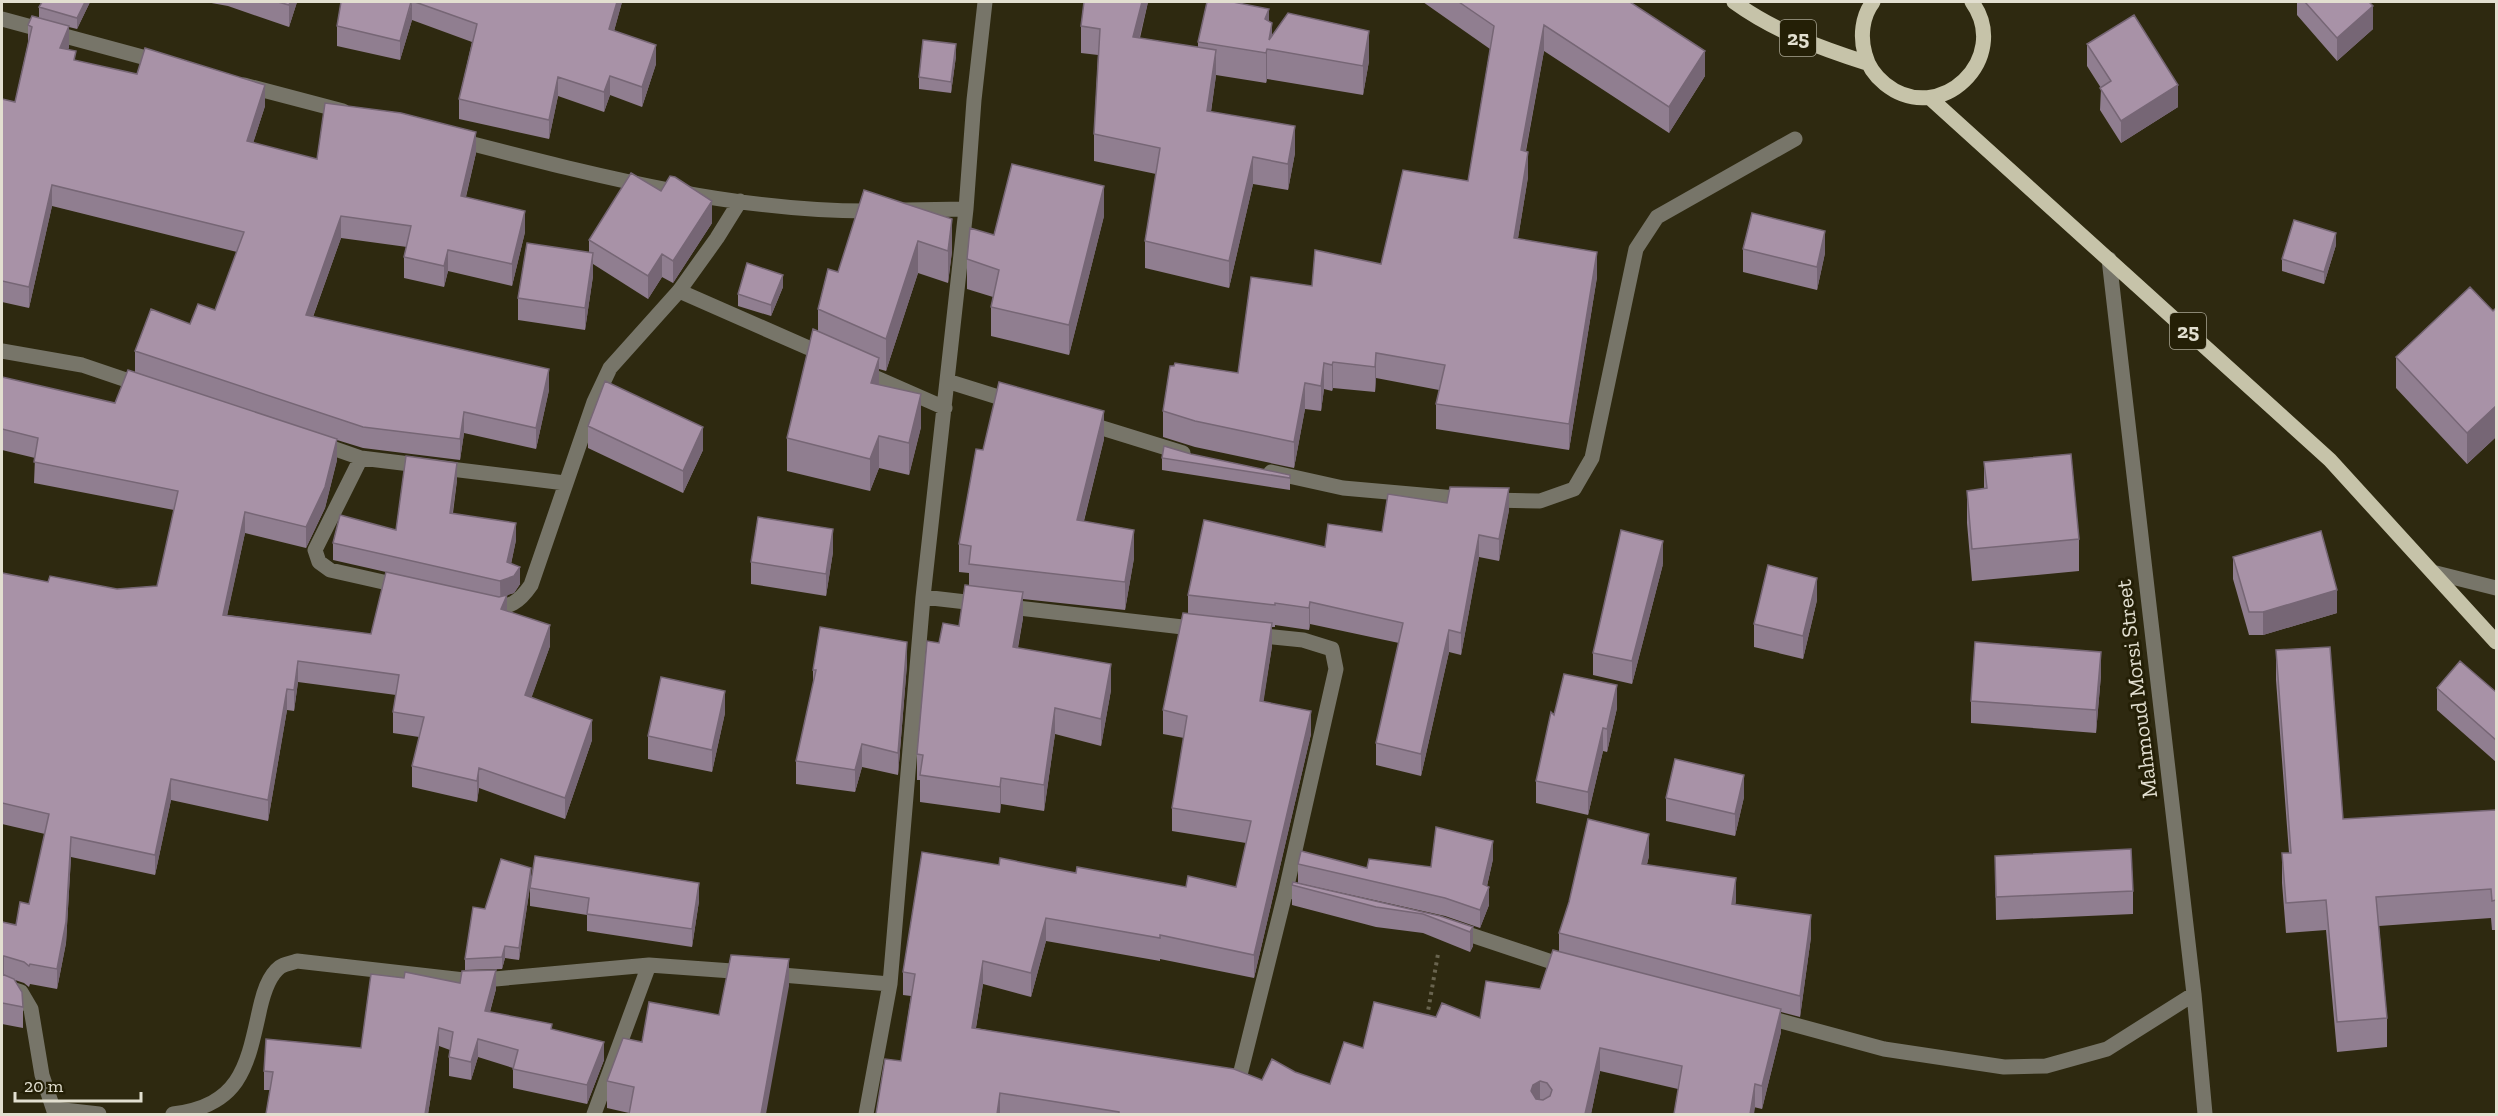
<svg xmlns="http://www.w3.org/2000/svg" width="2498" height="1116" viewBox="0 0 2498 1116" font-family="'Zilla Slab',serif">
	<rect width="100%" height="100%" fill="#2e2910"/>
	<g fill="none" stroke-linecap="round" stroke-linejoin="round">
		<path stroke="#69644f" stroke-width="4" stroke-dasharray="3 4.5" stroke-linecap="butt" d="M 1427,1017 L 1438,954"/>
		<path stroke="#777569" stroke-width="15" d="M 2,19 L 161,62
			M 244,85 L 343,111
			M 457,140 C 594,175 736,213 878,211
			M 905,210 L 966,209
			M 2109,259 L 2194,994 L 2205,1114
			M 679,291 L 827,356
			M 2,351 L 82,365 L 144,386
			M 863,372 L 945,408
			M 947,381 L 1014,402
			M 1086,423 L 1183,453
			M 318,443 L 361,458 L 565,483
			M 361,458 L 315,550 L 319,562 L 330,570 L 401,586
			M 1271,472 L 1343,488 L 1467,499
			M 1491,500 L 1540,501 L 1574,489 L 1592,458 L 1636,249 L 1657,217 L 1795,139
			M 2436,573 L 2496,588
			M 923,597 L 1200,629
			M 489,606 C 509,610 520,601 531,585 L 594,402 L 610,368 L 679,291 L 717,238 L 740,201
			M 1286,890 L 1313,896
			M 1453,929 L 1567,967
			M 770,974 L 890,984
			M 2,986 L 21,992 L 31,1009 L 42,1075 L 55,1114
			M 1762,1016 L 1884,1049 L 2004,1067 L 2046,1066 L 2107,1049 L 2194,994
			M 1239,1079 L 1286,890 L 1336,669 L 1332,649 L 1303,640 L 1254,635
			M 55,1109 L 99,1114
			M 173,1114 C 241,1105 247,1067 260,1008 C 263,995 268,976 280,967 C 284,964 292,963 297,961 L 473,981 L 649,965 L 746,972
			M 594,1114 L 649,965
			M 866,1114 L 890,984 L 923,597 L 966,209 L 974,100 L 985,2"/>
		<path stroke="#c6c3a9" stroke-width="15" d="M 1734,2 C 1774,31 1820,48 1867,63
			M 1873,2 C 1862,16 1860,37 1865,54 C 1868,66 1875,76 1885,84 C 1940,128 2012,58 1972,2
			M 1930,98 L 2330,460 L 2496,642"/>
	</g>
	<path fill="#907e90" d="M 42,2 L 90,2 L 77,29 L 69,27 L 69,47 L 68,50 L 76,61 L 265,106 L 253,143 L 317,159 L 476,153 L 466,197 L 525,232 L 512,286 L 448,271 L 444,287 L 404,278 L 404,257 L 407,247 L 341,238 L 313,317 L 549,390 L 536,449 L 464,433 L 460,460 L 363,448 L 337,440 L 337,460 L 325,508 L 306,548 L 245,533 L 227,615 L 371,634 L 386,572 L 333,560 L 333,543 L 396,530 L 457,480 L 453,513 L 516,540 L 511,564 L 520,584 L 514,593 L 507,595 L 507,611 L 550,646 L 531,698 L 592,740 L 565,819 L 479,788 L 477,802 L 412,787 L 412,766 L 419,737 L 393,733 L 393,712 L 396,695 L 298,682 L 294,711 L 287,710 L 268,821 L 171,800 L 155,875 L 71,857 L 66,943 L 57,989 L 30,984 L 29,987 L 24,983 L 15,980 L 23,1007 L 23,1028 L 2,1024 L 2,922 L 16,925 L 29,904 L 45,834 L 2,824 L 2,573 L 48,582 L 117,589 L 157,586 L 174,510 L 34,483 L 35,458 L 2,450 L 2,377 L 115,403 L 135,372 L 135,351 L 190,324 L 215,310 L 237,252 L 52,206 L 29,308 L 2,302 L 2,99 L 15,102 L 28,43 L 28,25 L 39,18 L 39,7 Z
		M 206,2 L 297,2 L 289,27 L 228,6 Z
		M 341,2 L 622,2 L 614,31 L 656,64 L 642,107 L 610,95 L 604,112 L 558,96 L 549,139 L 459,119 L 459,99 L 472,42 L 412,20 L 400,60 L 337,46 L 337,26 Z
		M 1084,2 L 1148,2 L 1140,38 L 1198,47 L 1198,42 L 1269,22 L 1272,35 L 1369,61 L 1363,95 L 1267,79 L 1266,83 L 1216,75 L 1211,112 L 1295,153 L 1288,190 L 1253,184 L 1229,288 L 1145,268 L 1145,241 L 1156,174 L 1094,161 L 1094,134 L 1098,55 L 1081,53 L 1081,26 Z
		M 1423,2 L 1630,2 L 1705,76 L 1669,133 L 1544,51 L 1526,151 L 1528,177 L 1518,238 L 1597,277 L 1569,450 L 1436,429 L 1436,404 L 1439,390 L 1376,378 L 1375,392 L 1333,388 L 1332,391 L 1324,389 L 1321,411 L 1305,409 L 1294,468 L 1195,447 L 1163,437 L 1163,411 L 1238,373 L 1312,286 L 1381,264 L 1468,181 L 1490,49 Z
		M 2297,2 L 2369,2 L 2373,29 L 2337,61 L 2297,15 Z
		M 2087,44 L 2178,107 L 2121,143 L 2100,110 L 2101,88 L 2087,66 Z
		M 956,56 L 951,93 L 919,89 L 919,77 Z
		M 864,190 L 952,251 L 948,283 L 918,273 L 886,371 L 879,369 L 879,385 L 921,427 L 909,475 L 879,468 L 870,491 L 787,471 L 787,438 L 818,331 L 818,309 L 838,272 Z
		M 1104,216 L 1069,355 L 991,336 L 991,307 L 993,297 L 967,289 L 967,259 Z
		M 712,223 L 673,283 L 662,277 L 648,299 L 593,264 L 593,276 L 585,330 L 518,320 L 518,298 L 589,253 L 589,240 Z
		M 2336,245 L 2324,284 L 2282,271 L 2282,259 Z
		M 1743,249 L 1825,253 L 1817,290 L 1743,272 Z
		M 783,287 L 771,316 L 738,306 L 738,294 Z
		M 2496,308 L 2496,438 L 2496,437 L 2467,464 L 2396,388 L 2396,357 L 2493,311 Z
		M 588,426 L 703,450 L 683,493 L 588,448 Z
		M 1104,439 L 1084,521 L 1134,558 L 1125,610 L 1023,599 L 1023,618 L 1018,648 L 1111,690 L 1101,746 L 1055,734 L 1044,811 L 1001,804 L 1000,813 L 920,802 L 920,780 L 917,780 L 917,754 L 939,643 L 959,626 L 969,586 L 969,573 L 959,572 L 959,544 L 983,450 Z
		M 1191,454 L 1290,475 L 1290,490 L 1162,470 L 1162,458 Z
		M 1984,462 L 2079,539 L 2079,571 L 1972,581 L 1967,523 L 1967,491 L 1984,489 Z
		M 1447,503 L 1509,510 L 1499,561 L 1479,557 L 1461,655 L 1449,652 L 1421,776 L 1376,765 L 1376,743 L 1399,643 L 1310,624 L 1309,630 L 1275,625 L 1275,627 L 1272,627 L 1272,646 L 1263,702 L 1311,734 L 1254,978 L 1160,959 L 1160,961 L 1046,941 L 1031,997 L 983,984 L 976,1028 L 1262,1080 L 1295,1072 L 1330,1084 L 1363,1048 L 1436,1017 L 1480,1018 L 1540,989 L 1559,952 L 1559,933 L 1649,856 L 1647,864 L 1736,900 L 1735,905 L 1811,937 L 1800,1017 L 1781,1012 L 1781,1032 L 1762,1109 L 1678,1089 L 1600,1071 L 1591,1114 L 876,1114 L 901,1061 L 911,996 L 903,995 L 903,972 L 999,865 L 1076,873 L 1186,887 L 1236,887 L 1246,843 L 1172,831 L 1172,808 L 1184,738 L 1163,734 L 1163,710 L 1188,613 L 1188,595 L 1325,547 L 1382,532 Z
		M 833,552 L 826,596 L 751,584 L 751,562 Z
		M 2233,557 L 2337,613 L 2263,635 L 2249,635 L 2233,579 Z
		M 1663,564 L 1632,684 L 1593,675 L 1593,653 Z
		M 1817,600 L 1803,659 L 1754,647 L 1754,624 Z
		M 2276,650 L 2343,819 L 2496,810 L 2496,930 L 2492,930 L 2491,918 L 2379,926 L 2387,1018 L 2387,1047 L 2337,1052 L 2326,930 L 2286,933 L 2282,883 L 2282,853 L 2289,853 L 2276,680 Z
		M 907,664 L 898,775 L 862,767 L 855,792 L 796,784 L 796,761 L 813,685 L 813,670 Z
		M 2101,675 L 2096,733 L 1971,723 L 1971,701 Z
		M 2437,688 L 2496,692 L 2496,762 L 2437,710 Z
		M 1617,708 L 1607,752 L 1603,751 L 1588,815 L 1536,803 L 1536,781 L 1554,715 Z
		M 725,713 L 712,772 L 648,759 L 648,736 Z
		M 1744,797 L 1735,836 L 1666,821 L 1666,798 Z
		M 1995,856 L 2133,891 L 2133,914 L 1996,920 Z
		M 1493,859 L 1487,886 L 1489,905 L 1480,928 L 1445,916 L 1298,883 L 1298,864 L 1367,868 L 1431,867 Z
		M 531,880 L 519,960 L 505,958 L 502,969 L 465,970 L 465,959 Z
		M 1292,885 L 1440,916 L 1473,927 L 1473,946 L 1470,952 L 1423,933 L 1376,927 L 1292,905 Z
		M 530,888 L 699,901 L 692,947 L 587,931 L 587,915 L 530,906 Z
		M 460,983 L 496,989 L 490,1012 L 552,1029 L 604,1060 L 587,1104 L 513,1088 L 513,1068 L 478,1057 L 471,1080 L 449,1076 L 449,1057 L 450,1050 L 439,1046 L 428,1114 L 266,1114 L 270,1090 L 264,1090 L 264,1071 L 361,1048 Z
		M 789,986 L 629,1113 L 607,1108 L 607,1081 L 642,1042 L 719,1015 Z"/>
	<path fill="#766675" d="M 85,2 L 90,2 L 77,29 L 77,18 Z
		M 290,2 L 297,2 L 289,27 L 289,5 Z
		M 412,2 L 412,20 L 400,60 L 400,41 Z
		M 617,2 L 622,2 L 609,49 L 609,29 Z
		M 1142,2 L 1148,2 L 1133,64 L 1133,37 Z
		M 2373,6 L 2373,29 L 2337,61 L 2337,38 Z
		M 1269,9 L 1269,38 L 1272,23 L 1272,50 L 1269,49 L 1269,40 L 1265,49 L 1265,19 Z
		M 1544,25 L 1544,51 L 1521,176 L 1521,150 Z
		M 69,26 L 69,47 L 60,69 L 60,48 Z
		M 1369,31 L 1369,61 L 1363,95 L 1363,66 Z
		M 956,44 L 956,56 L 951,93 L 951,82 Z
		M 656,45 L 656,64 L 642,107 L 642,87 Z
		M 1267,49 L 1267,79 L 1266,83 L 1266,53 Z
		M 1216,50 L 1216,76 L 1207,138 L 1207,111 Z
		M 1705,51 L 1705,76 L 1669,133 L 1669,107 Z
		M 610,76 L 610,95 L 604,112 L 604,92 Z
		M 558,77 L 558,96 L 549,139 L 549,120 Z
		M 265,85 L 265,106 L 247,162 L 247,141 Z
		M 2178,85 L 2178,107 L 2121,143 L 2121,121 Z
		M 1295,126 L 1295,153 L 1288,190 L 1288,164 Z
		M 476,132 L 476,153 L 461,217 L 461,196 Z
		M 1528,152 L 1528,177 L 1514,263 L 1514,238 Z
		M 1253,157 L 1253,184 L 1229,288 L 1229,261 Z
		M 52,185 L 52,206 L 29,308 L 29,287 Z
		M 1104,186 L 1104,216 L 1069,355 L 1069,325 Z
		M 712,201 L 712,223 L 673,283 L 673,261 Z
		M 525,211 L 525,232 L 512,286 L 512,264 Z
		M 341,216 L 341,238 L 306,336 L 306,315 Z
		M 952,219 L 952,251 L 948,283 L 948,251 Z
		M 1825,231 L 1825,253 L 1817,290 L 1817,267 Z
		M 2336,233 L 2336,245 L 2324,284 L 2324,272 Z
		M 918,241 L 918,273 L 886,371 L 886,339 Z
		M 448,250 L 448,271 L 444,287 L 444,266 Z
		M 1597,252 L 1597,277 L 1569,450 L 1569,424 Z
		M 593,253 L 593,276 L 585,330 L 585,308 Z
		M 662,254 L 662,277 L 648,299 L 648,276 Z
		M 783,275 L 783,287 L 771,316 L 771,305 Z
		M 1376,353 L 1376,378 L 1375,392 L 1375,367 Z
		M 879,358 L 879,390 L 871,383 Z
		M 1333,362 L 1333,388 L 1332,391 L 1332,365 Z
		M 1324,363 L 1324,389 L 1321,411 L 1321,386 Z
		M 549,369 L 549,390 L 536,449 L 536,428 Z
		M 1305,383 L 1305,409 L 1294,468 L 1294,442 Z
		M 921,394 L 921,427 L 909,475 L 909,443 Z
		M 2496,406 L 2496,437 L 2467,464 L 2467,433 Z
		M 1104,411 L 1104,439 L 1077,548 L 1077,520 Z
		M 464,412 L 464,433 L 460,460 L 460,439 Z
		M 703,427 L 703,450 L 683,493 L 683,471 Z
		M 879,436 L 879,468 L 870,491 L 870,459 Z
		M 337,439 L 337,460 L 325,508 L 306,548 L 306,527 Z
		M 457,463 L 457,480 L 450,530 L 450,513 Z
		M 1509,488 L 1509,510 L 1499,561 L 1499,539 Z
		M 245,512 L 245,533 L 223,635 L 223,615 Z
		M 516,523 L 516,540 L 508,578 L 520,567 L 520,584 L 514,593 L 507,595 L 507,616 L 501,630 L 500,581 L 507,562 Z
		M 833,529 L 833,552 L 826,596 L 826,574 Z
		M 1134,530 L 1134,558 L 1125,610 L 1125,582 Z
		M 1479,535 L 1479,557 L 1461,655 L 1461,633 Z
		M 1663,541 L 1663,564 L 1632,684 L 1632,661 Z
		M 1817,578 L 1817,600 L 1803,659 L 1803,636 Z
		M 2337,590 L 2337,613 L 2263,635 L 2263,612 Z
		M 1023,592 L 1023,618 L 1013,673 L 1013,647 Z
		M 1310,602 L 1310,624 L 1309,630 L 1309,608 Z
		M 1272,623 L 1272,646 L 1260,725 L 1260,701 Z
		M 550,625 L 550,646 L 525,716 L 525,695 Z
		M 1449,630 L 1449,652 L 1421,776 L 1421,754 Z
		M 907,642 L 907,664 L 898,775 L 898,753 Z
		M 2101,652 L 2101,675 L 2096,733 L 2096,710 Z
		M 298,661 L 298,682 L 294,711 L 294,690 Z
		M 1111,664 L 1111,690 L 1101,746 L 1101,719 Z
		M 1617,685 L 1617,708 L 1607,752 L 1607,729 Z
		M 287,689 L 287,710 L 268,821 L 268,800 Z
		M 725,691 L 725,713 L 712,772 L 712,750 Z
		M 1055,708 L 1055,734 L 1044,811 L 1044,785 Z
		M 1311,711 L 1311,734 L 1254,978 L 1254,955 Z
		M 592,720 L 592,740 L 565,819 L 565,798 Z
		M 1603,728 L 1603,751 L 1588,815 L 1588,792 Z
		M 862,744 L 862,767 L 855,792 L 855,770 Z
		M 479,768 L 479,788 L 477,802 L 477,781 Z
		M 1744,775 L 1744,797 L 1735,836 L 1735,814 Z
		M 1001,778 L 1001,804 L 1000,813 L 1000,787 Z
		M 171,779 L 171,800 L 155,875 L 155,855 Z
		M 1649,834 L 1649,856 L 1642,885 L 1642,864 Z
		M 71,837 L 71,857 L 66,943 L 57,989 L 57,969 Z
		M 1493,841 L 1493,859 L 1484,899 L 1489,887 L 1489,905 L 1480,928 L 1480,910 L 1483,884 Z
		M 531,868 L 531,880 L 519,960 L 519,948 Z
		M 1736,878 L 1736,900 L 1732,926 L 1732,904 Z
		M 699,883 L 699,901 L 692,947 L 692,929 Z
		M 1811,915 L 1811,937 L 1800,1017 L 1800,996 Z
		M 1046,918 L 1046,941 L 1031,997 L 1031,973 Z
		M 1473,927 L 1473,946 L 1470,952 L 1470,932 Z
		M 505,946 L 505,958 L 502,969 L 502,957 Z
		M 2,956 L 4,956 L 4,977 L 2,977 Z
		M 789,959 L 789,986 L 766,1114 L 761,1114 Z
		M 983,961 L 983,984 L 972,1051 L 972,1028 Z
		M 496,970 L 496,989 L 485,1029 L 485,1011 Z
		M 1781,1009 L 1781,1032 L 1762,1109 L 1762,1086 Z
		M 439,1028 L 439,1046 L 428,1114 L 425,1114 Z
		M 478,1039 L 478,1057 L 471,1080 L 471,1062 Z
		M 604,1042 L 604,1060 L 587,1104 L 587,1085 Z
		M 1600,1048 L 1600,1071 L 1591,1114 L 1585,1114 Z
		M 1540,1081 L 1540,1104 L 1533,1109 L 1531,1091 L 1533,1085 Z
		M 1755,1084 L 1755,1108 L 1754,1114 L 1750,1114 Z
		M 1000,1093 L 1000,1114 L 997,1114 Z"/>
	<path fill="#a892a7" stroke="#766675" stroke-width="1.5" fill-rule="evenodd" d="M 42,2 L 85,2 L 77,18 L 39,7 Z
		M 278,2 L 290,2 L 289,5 Z
		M 341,2 L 411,2 L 400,41 L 337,26 Z
		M 415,2 L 617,2 L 609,29 L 656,45 L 642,87 L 610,76 L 604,92 L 558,77 L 549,120 L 459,99 L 477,24 Z
		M 1084,2 L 1142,2 L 1133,37 L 1216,50 L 1207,111 L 1295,126 L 1288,164 L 1253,157 L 1229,261 L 1145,241 L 1160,148 L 1094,134 L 1100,29 L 1081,26 Z
		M 1207,2 L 1233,2 L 1269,9 L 1265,19 L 1272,23 L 1269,40 L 1288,13 L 1369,31 L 1363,66 L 1267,49 L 1266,53 L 1198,42 Z
		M 1459,2 L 1630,2 L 1705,51 L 1669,107 L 1544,25 L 1521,150 L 1528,152 L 1514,238 L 1597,252 L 1569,424 L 1436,404 L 1445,365 L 1376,353 L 1375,367 L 1333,362 L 1332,365 L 1324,363 L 1321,386 L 1305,383 L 1294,442 L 1195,421 L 1163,411 L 1170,366 L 1174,366 L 1175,363 L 1238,373 L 1251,277 L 1312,286 L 1315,250 L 1381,264 L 1403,170 L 1468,181 L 1494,26 Z
		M 2305,2 L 2369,2 L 2373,6 L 2337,38 Z
		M 2134,15 L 2178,85 L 2121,121 L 2100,88 L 2111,81 L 2087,44 Z
		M 32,16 L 69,26 L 60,48 L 76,51 L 74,60 L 137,74 L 145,48 L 265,85 L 247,141 L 317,159 L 325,103 L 401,113 L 476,132 L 461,196 L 525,211 L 512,264 L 448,250 L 444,266 L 404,257 L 411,226 L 341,216 L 306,315 L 549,369 L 536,428 L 464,412 L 460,439 L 363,427 L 135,351 L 151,309 L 190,324 L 198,304 L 215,310 L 244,232 L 52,185 L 29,287 L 2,281 L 2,99 L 15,102 L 32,27 L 28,25 Z
		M 923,40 L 956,44 L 951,82 L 919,77 Z
		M 1012,164 L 1104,186 L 1069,325 L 991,307 L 999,270 L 967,259 L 970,228 L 994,235 Z
		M 631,173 L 661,191 L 670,176 L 675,177 L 712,201 L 673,261 L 662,254 L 648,276 L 589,240 Z
		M 864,190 L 952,219 L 948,251 L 918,241 L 886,339 L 818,309 L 828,269 L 838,272 Z
		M 1752,213 L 1825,231 L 1817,267 L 1743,249 Z
		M 2294,220 L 2336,233 L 2324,272 L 2282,259 Z
		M 527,243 L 593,253 L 585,308 L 518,298 Z
		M 747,263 L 783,275 L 771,305 L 738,294 Z
		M 2470,287 L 2493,311 L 2496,308 L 2496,407 L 2496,406 L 2467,433 L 2396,357 Z
		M 813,329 L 879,358 L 871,383 L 921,394 L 909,443 L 879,436 L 870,459 L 787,438 Z
		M 128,370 L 337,439 L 325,487 L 306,527 L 245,512 L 223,615 L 371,634 L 386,572 L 499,597 L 507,595 L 501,609 L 550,625 L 525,695 L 592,720 L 565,798 L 479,768 L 477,781 L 412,766 L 424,717 L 393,712 L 399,675 L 298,661 L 294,690 L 287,689 L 268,800 L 171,779 L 155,855 L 71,837 L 66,922 L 57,969 L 30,964 L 29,966 L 24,962 L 4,956 L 2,956 L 2,922 L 16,925 L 20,902 L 29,904 L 49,814 L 2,803 L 2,573 L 48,582 L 50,576 L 117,589 L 157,586 L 178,491 L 34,462 L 38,438 L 2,429 L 2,377 L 115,403 Z
		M 605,381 L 703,427 L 683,471 L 588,426 Z
		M 999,382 L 1104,411 L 1077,520 L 1134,530 L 1125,582 L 969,564 L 971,546 L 959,544 L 976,449 L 983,450 Z
		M 1164,446 L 1191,454 L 1290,475 L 1290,478 L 1162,458 Z
		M 2071,454 L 2079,539 L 1972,549 L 1967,491 L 1987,488 L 1984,462 Z
		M 406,456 L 457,463 L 450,513 L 516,523 L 507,562 L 520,567 L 514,576 L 500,581 L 333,543 L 340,515 L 396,530 Z
		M 1450,487 L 1509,488 L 1499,539 L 1479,535 L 1461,633 L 1449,630 L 1421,754 L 1376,743 L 1403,623 L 1310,602 L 1309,608 L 1275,603 L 1275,605 L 1188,595 L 1204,520 L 1325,547 L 1328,524 L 1382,532 L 1388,494 L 1447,503 Z
		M 758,517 L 833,529 L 826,574 L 751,562 Z
		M 1621,530 L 1663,541 L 1632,661 L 1593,653 Z
		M 2321,531 L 2337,590 L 2263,612 L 2249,612 L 2233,557 Z
		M 1768,565 L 1817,578 L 1803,636 L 1754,624 Z
		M 965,585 L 1023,592 L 1013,647 L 1111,664 L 1101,719 L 1055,708 L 1044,785 L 1001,778 L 1000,787 L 920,775 L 923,755 L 917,754 L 927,641 L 939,643 L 943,623 L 959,626 Z
		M 1183,613 L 1272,623 L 1260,701 L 1311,711 L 1254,955 L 1160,935 L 1160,938 L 1046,918 L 1031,973 L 983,961 L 972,1028 L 1234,1069 L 1262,1080 L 1272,1059 L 1295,1072 L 1330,1084 L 1344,1042 L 1363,1048 L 1374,1002 L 1436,1017 L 1442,1003 L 1480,1018 L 1486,981 L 1540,989 L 1553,950 L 1781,1009 L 1762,1086 L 1755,1084 L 1750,1114 L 1674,1114 L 1682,1066 L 1600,1048 L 1585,1114 L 1119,1114 L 1119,1112 L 1000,1093 L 997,1114 L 876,1114 L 885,1059 L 901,1061 L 915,974 L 903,972 L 922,852 L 999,865 L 1000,858 L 1076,873 L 1077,867 L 1186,887 L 1188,876 L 1236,887 L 1251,821 L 1172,808 L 1187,716 L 1163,710 ZM 1540,1081 L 1547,1083 L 1552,1090 L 1550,1096 L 1543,1100 L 1536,1099 L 1531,1091 L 1533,1085 Z
		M 820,627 L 907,642 L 898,753 L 862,744 L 855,770 L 796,761 L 816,670 L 813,670 Z
		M 1975,642 L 2101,652 L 2096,710 L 1971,701 Z
		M 2330,647 L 2343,819 L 2496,810 L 2496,900 L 2492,901 L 2491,889 L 2376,897 L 2387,1018 L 2337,1022 L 2326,900 L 2286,903 L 2282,853 L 2291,853 L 2276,650 Z
		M 2460,661 L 2496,692 L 2496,740 L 2437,688 Z
		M 1564,674 L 1617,685 L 1607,729 L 1603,728 L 1588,792 L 1536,781 L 1551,712 L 1554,715 Z
		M 661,677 L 725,691 L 712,750 L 648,736 Z
		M 1675,759 L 1744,775 L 1735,814 L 1666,798 Z
		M 1588,819 L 1649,834 L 1642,864 L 1736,878 L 1732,904 L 1811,915 L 1800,996 L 1559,933 L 1569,902 Z
		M 1436,827 L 1493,841 L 1483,884 L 1489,887 L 1480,910 L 1445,898 L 1298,864 L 1301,851 L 1367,868 L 1369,859 L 1431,867 Z
		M 2131,849 L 2133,891 L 1996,897 L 1995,856 Z
		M 535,856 L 699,883 L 692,929 L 587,914 L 589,898 L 530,888 Z
		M 501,859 L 531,868 L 519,948 L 505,946 L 502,957 L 465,959 L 473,907 L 485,909 Z
		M 1293,882 L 1440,916 L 1473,927 L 1470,932 L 1423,914 L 1376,907 L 1292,885 Z
		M 731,955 L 789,959 L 761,1114 L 629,1114 L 634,1087 L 607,1081 L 623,1038 L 642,1042 L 649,1002 L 719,1015 Z
		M 496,970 L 485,1011 L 552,1024 L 551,1029 L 604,1042 L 587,1085 L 513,1069 L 518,1050 L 478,1039 L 471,1062 L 449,1057 L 453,1032 L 439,1028 L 425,1114 L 266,1114 L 273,1072 L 264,1071 L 266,1039 L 361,1048 L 371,974 L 404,978 L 405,972 L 460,983 L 462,971 Z
		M 2,974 L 14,979 L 22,992 L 23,1007 L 2,1003 Z"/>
	<g text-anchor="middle" stroke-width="6" stroke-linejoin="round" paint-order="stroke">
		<g fill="#241f06" stroke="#a9a593" stroke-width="1.5">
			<rect x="1780" y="20" width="36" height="36" rx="4.5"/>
			<rect x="2170" y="313" width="36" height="36" rx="4.5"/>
		</g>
		<g font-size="21" font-weight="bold" fill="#e2dfd0">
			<text x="1798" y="45">25</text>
			<text x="2188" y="338">25</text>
		</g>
		<g font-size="22" fill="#e2dfd0" stroke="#241f06">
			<text transform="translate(2136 689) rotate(-97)" y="8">Mahmoud Morsi Street</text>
		</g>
	</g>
	<rect width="2498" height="1116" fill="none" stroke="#e2dfd0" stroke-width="6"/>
	<path d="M15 1092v9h126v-9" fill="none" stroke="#e2dfd0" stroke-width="3"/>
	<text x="24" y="1092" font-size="18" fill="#e2dfd0" stroke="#241f06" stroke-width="4.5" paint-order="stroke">20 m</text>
</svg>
